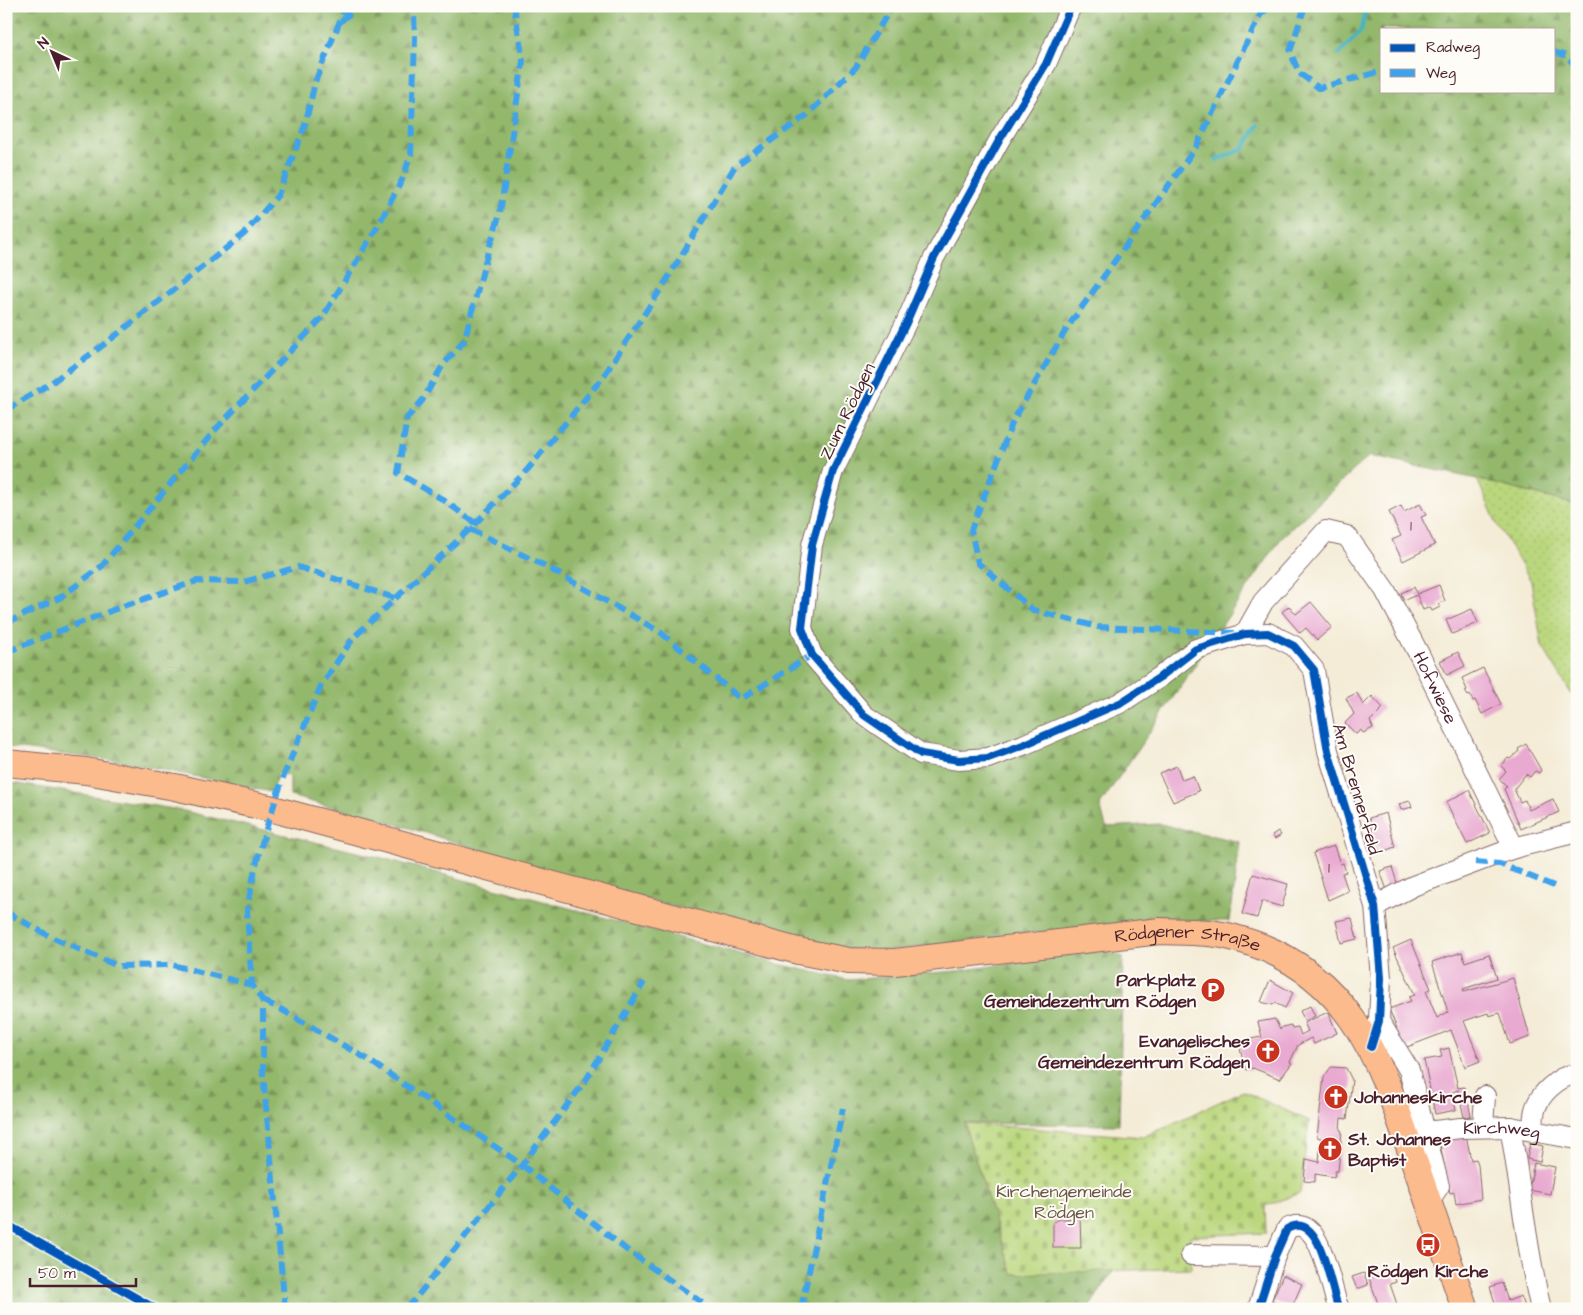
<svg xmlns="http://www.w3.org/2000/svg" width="1583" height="1315" viewBox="0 0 1583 1315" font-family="'Architects Daughter',sans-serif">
	<defs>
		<pattern id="grass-dots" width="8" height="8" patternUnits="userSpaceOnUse" patternTransform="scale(1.25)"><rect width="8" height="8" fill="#bad77d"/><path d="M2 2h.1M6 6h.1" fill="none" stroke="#a1b86c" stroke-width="1.8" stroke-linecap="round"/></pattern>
		<pattern id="forest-firs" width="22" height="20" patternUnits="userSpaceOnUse" patternTransform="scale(1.25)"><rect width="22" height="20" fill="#93b86c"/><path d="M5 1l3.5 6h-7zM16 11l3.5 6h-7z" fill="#7a9559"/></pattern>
		<pattern id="cemetery-stones" width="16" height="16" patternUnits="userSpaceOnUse" patternTransform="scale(1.25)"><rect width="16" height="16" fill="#bad77d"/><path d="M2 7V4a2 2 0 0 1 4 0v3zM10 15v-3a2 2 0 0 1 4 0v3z" fill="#a1b86c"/></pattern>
	</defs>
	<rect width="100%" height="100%" fill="#fdfcf7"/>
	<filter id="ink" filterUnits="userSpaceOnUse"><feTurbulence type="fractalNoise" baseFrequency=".02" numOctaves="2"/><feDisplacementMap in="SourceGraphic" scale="10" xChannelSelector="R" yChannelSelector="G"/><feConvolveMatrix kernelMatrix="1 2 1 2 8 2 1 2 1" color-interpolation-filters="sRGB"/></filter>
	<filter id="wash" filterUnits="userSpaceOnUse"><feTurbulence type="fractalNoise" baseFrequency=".0096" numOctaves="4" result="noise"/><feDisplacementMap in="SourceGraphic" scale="20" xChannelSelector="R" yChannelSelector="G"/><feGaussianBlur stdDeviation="1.12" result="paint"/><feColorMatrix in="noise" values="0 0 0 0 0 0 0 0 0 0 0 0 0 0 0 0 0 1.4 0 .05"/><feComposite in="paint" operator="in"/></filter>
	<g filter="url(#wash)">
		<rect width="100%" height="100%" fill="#f4ecd7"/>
		<path fill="url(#grass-dots)" stroke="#827b54" d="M 1477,479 L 1577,505 L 1577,703 L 1542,646 L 1531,581 L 1497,524 Z"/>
		<path fill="url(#forest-firs)" stroke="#6e6c4c" fill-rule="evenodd" d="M 6,6 L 1577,6 L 1577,505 L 1477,479 L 1369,456 L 1282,537 L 1100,805 L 1106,827 L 1160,824 L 1240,842 L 1230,921 L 1133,921 L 886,951 L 845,949 L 619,893 L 403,826 L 290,796 L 290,776 L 278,773 L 271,792 L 126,762 L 6,747 ZM 1382,29 L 1554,29 L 1554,91 L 1382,91 Z
			M 6,782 L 180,810 L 382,858 L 778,964 L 848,980 L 957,971 L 1104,950 L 1123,957 L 1119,1125 L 964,1123 L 1012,1274 L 1114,1270 L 1088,1309 L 6,1309 Z"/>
		<path fill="url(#cemetery-stones)" stroke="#827b54" d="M 1243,1091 L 1309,1121 L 1300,1193 L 1265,1206 L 1266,1233 L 1190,1236 L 1192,1268 L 1012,1274 L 964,1123 L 1143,1137 Z"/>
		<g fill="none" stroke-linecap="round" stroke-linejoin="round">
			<path stroke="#45b4bf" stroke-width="4.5" d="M 1339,54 L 1361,31 L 1365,11 L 1372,6
				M 1217,160 L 1243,149 L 1258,125"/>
		</g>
		<g id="blocks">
			<path fill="#e9aad1" d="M 1420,504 L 1426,515 L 1421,517 L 1435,545 L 1403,561 L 1392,540 L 1401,536 L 1389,512 L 1401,506 L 1404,512 Z
				M 1439,585 L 1445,601 L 1438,604 L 1440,607 L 1432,611 L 1430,607 L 1423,610 L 1417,595 L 1404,600 L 1401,593 L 1414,587 L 1417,594 Z
				M 1311,602 L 1332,627 L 1317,640 L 1306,628 L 1300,633 L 1282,612 L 1289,606 L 1296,614 Z
				M 1472,609 L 1478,623 L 1452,634 L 1446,620 Z
				M 1458,652 L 1465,666 L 1447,675 L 1440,661 Z
				M 1483,668 L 1501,704 L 1482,714 L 1475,700 L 1473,701 L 1470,695 L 1468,696 L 1465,691 L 1467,690 L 1462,678 Z
				M 1357,693 L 1363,705 L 1372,696 L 1383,708 L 1370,721 L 1373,728 L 1363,733 L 1361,730 L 1356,734 L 1345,723 L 1354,714 L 1346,698 Z
				M 1526,744 L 1541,770 L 1539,773 L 1535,771 L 1530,777 L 1526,774 L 1514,789 L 1520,802 L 1525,800 L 1529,810 L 1553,799 L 1559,812 L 1521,829 L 1504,789 L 1507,786 L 1499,779 L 1506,771 L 1501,766 L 1508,758 L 1510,759 L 1519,751 L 1518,749 Z
				M 1177,766 L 1182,780 L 1193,776 L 1199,791 L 1173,802 L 1159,773 Z
				M 1469,790 L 1490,833 L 1467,844 L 1446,802 Z
				M 1410,801 L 1412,807 L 1401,810 L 1399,804 Z
				M 1386,813 L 1395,847 L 1381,852 L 1377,846 L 1369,818 Z
				M 1278,831 L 1281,835 L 1275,839 L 1272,835 Z
				M 1334,846 L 1340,864 L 1343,863 L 1346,872 L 1342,873 L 1348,891 L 1328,900 L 1313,853 Z
				M 1392,867 L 1398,886 L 1387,890 L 1380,871 Z
				M 1253,874 L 1288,884 L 1282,907 L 1262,901 L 1257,918 L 1242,914 Z
				M 1352,918 L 1357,939 L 1341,943 L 1336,921 Z
				M 1411,940 L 1431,989 L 1426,991 L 1437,1018 L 1448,1012 L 1432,962 L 1462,952 L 1465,962 L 1489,954 L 1497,978 L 1463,989 L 1464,992 L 1513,978 L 1530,1037 L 1510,1044 L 1500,1013 L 1489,1016 L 1488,1013 L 1464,1021 L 1480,1061 L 1465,1067 L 1451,1030 L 1402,1049 L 1394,1033 L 1397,1028 L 1389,1009 L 1411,1001 L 1409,997 L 1415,995 L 1393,948 Z
				M 1270,980 L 1293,993 L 1285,1008 L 1275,1003 L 1273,1005 L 1261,1002 Z
				M 1310,1006 L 1315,1016 L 1305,1021 L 1300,1011 Z
				M 1328,1012 L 1337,1033 L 1314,1044 L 1311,1038 L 1298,1045 L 1290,1062 L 1292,1063 L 1280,1079 L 1253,1068 L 1246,1070 L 1238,1041 L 1262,1037 L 1258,1022 L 1275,1019 L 1280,1030 L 1282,1027 L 1291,1025 L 1292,1028 L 1298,1027 L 1301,1035 L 1308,1031 L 1304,1023 Z
				M 1449,1048 L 1458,1088 L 1465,1087 L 1471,1116 L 1464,1117 L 1458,1090 L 1452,1092 L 1456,1110 L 1435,1114 L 1424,1060 L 1442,1057 L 1440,1050 Z
				M 1331,1067 L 1346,1068 L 1352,1080 L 1347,1119 L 1341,1118 L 1340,1130 L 1342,1131 L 1338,1171 L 1335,1171 L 1334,1177 L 1315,1174 L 1315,1182 L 1304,1181 L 1306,1159 L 1319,1162 L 1321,1138 L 1317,1137 L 1324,1077 Z
				M 1466,1135 L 1471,1160 L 1476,1159 L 1478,1164 L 1481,1199 L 1456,1204 L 1454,1192 L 1450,1193 L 1439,1139 Z
				M 1530,1143 L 1543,1146 L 1540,1162 L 1527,1159 Z
				M 1534,1163 L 1555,1167 L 1550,1194 L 1529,1190 Z
				M 1080,1218 L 1081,1248 L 1053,1248 L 1053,1222 L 1060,1219 Z
				M 1392,1270 L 1396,1282 L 1390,1284 L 1397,1304 L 1380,1309 L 1369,1278 Z
				M 1364,1273 L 1368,1285 L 1357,1289 L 1352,1277 Z
				M 1283,1275 L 1302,1284 L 1291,1309 L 1272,1300 Z
				M 1502,1283 L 1508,1301 L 1521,1296 L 1526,1309 L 1497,1309 L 1490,1287 Z"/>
		</g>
	</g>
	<g filter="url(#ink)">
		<use href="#blocks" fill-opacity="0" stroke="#866767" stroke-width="1"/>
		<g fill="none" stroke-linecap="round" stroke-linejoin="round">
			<defs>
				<g id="minor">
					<path d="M 1071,6 L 1046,64 L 1000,139 L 934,258 L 906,323 L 833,471 L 812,545 L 802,628 L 812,655 L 864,715 L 921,754 L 959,760 L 988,758 L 1023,745 L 1120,703 L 1160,677 L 1196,649 L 1245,634 L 1268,633 L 1294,646 L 1314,670 L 1328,751 L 1375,906 L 1381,978 L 1379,1021 L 1371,1047"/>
					<path id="s1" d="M 1245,634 L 1263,602 L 1326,531 L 1347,536 L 1385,590 L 1420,656 L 1514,848 L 1413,886 L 1375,906"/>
					<path d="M 1514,848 L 1577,832"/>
					<path d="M 1379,1021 L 1409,1070 L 1439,1186 L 1428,1202"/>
					<path d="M 1483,1126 L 1485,1096"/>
					<path d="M 1510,1127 C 1521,1187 1526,1249 1541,1309"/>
					<path d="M 1534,1131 C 1534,1126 1533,1120 1534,1115 C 1536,1096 1559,1075 1577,1074"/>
					<path id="s2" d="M 1426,1132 L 1461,1128 L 1510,1127 L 1577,1139"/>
					<path d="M 1191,1255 L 1275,1256"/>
					<path d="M 1258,1309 L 1275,1256 L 1287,1229 C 1322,1209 1329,1287 1339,1309"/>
				</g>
				<g id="major">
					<path id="s3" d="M 6,763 L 86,771 L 175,787 L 273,809 L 798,951 L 849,961 L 895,962 L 1160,931 C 1185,932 1211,931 1235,938 C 1346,967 1380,1057 1412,1155 C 1430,1206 1447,1257 1465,1309"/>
				</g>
			</defs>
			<use href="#minor" stroke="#866767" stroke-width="22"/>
			<use href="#major" stroke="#866767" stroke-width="28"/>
			<use href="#minor" stroke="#fff" stroke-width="20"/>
			<use href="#major" stroke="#fbbb8c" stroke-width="26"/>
			<path stroke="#40a2eb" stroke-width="6" stroke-dasharray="12 6" stroke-linecap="butt" d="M 1305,6 L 1290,51 L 1299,73 L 1319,88 L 1382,71
				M 341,21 L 359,6
				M 1554,52 L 1567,56 L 1577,68
				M 6,410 L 51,383 L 110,340 L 244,234 L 278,195 L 305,125 L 315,82 L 346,6
				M 475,523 L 442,499 L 398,473 L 407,418 L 422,401 L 443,365 L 464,341 L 487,255 L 500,213 L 523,61 L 514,6
				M 470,529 L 545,566 L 660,632 L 741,699 L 812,655
				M 6,623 L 61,597 L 102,566 L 216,429 L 322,318 L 375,231 L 402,180 L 411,154 L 415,38 L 414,15 L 407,6
				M 1235,633 L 1098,627 L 1033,610 L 978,563 L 971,530 L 1013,421 L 1067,328 L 1196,147 L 1260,15 L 1270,6
				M 6,652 L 123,606 L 197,581 L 244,582 L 298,567 L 395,598
				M 1475,862 L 1500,864 L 1554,886
				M 6,912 L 51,937 L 118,966 L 172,965 L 252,985
				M 263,1001 L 277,1007 L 367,1059 L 522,1165 L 624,1248 L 711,1309
				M 285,1309 L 263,1074 L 263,1001 L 252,985 L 247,911 L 255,868 L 266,829 L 284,775 L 321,686 L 353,638 L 470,529 L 528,469 L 603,377 L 668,278 L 735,166 L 807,115 L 856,67 L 892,6
				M 407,1309 L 522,1165 L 586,1080 L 644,982
				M 801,1309 L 843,1108"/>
			<defs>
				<path id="cycleway" d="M 1071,6 L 1046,64 L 1000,139 L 934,258 L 906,323 L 833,471 L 812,545 L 802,628 L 812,655 L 864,715 L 921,754 L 959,760 L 988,758 L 1023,745 L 1120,703 L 1160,677 L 1196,649 L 1245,634 L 1268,633 L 1294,646 L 1314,670 L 1328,751 L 1375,906 L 1381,978 L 1379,1021 L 1371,1047
					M 6,1224 L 156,1309
					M 1258,1309 L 1275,1256 L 1287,1229 C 1322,1209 1329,1287 1339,1309"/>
			</defs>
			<use href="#cycleway" stroke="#fdfcf7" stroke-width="11"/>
			<use href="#cycleway" stroke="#0057b8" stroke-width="8"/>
		</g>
	</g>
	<defs>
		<symbol id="parking-disc" viewBox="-11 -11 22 22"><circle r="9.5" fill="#c8321e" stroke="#fdfcf7"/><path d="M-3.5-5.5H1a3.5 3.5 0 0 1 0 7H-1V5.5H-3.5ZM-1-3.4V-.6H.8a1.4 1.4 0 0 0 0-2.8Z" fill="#fff"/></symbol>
		<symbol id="church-disc" viewBox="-11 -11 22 22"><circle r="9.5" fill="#c8321e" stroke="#fdfcf7"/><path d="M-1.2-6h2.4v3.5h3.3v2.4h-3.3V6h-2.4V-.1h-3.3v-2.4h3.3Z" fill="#fff"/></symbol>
		<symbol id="bus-disc" viewBox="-11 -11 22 22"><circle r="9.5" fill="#c8321e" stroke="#fdfcf7"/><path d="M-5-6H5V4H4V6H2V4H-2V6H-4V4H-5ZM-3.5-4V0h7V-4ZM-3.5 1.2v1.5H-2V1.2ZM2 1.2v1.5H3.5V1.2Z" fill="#fff"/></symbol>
	</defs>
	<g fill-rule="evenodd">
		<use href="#parking-disc" x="1199" y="976" width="28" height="28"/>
		<use href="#church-disc" x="1254" y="1037" width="28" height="28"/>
		<use href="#church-disc" x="1322" y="1083" width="28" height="28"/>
		<use href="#church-disc" x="1316" y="1135" width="28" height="28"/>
		<use href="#bus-disc" x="1414" y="1231" width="28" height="28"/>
	</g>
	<g text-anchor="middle" stroke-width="4" stroke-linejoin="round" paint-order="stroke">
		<g font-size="15" fill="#724254">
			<text x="1411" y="531">1</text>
			<text x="1329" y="873">1</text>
		</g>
		<g font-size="18" fill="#4a1f2b" stroke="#fdfcf7">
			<text transform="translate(847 411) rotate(-64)" y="6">Zum Rödgen</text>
			<text dy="6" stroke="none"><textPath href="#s1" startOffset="329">Hofwiese</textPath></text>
			<text transform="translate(1357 789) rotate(74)" y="6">Am Brennerfeld</text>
			<text dy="6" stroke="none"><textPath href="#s3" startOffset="1208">Rödgener Straße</textPath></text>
			<text dy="6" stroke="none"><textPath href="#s2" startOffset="76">Kirchweg</textPath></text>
		</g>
		<g font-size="18" font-weight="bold" fill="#4a1f2b" stroke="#fdfcf7" text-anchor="end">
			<text x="1196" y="986">Parkplatz<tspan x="1196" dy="21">Gemeindezentrum Rödgen</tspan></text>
			<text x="1250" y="1047">Evangelisches<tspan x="1250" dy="21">Gemeindezentrum Rödgen</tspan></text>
			<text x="1354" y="1103" text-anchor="start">Johanneskirche</text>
			<text x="1348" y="1145" text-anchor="start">St. Johannes<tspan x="1348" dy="21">Baptist</tspan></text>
			<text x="1428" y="1277" text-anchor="middle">Rödgen Kirche</text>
		</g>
		<g font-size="18" fill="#6c5644" stroke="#fdfcf7">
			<text x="1064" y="1197">Kirchengemeinde<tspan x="1064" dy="21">Rödgen</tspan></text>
		</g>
	</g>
	<rect width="1583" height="1315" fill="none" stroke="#fdfcf7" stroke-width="25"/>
	<rect x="1380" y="28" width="175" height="65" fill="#fdfcf7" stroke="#b5a4a5"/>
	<rect x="1390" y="44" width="25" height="8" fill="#0057b8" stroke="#b5a4a5"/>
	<text x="1426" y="52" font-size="15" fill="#4a1f2b">Radweg</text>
	<rect x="1390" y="69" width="25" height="8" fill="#40a2eb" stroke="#b5a4a5"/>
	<text x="1426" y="78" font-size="15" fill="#4a1f2b">Weg</text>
	<g transform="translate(52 52) rotate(316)" stroke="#fdfcf7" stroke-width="4" paint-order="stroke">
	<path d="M0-4L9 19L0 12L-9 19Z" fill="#4a1f2b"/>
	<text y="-8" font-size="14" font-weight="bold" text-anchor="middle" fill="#4a1f2b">N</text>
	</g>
	<path d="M30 1278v8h106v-8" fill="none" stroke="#4a1f2b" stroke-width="2.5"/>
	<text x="38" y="1278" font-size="15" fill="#4a1f2b" stroke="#fdfcf7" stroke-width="4" paint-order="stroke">50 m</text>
</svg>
